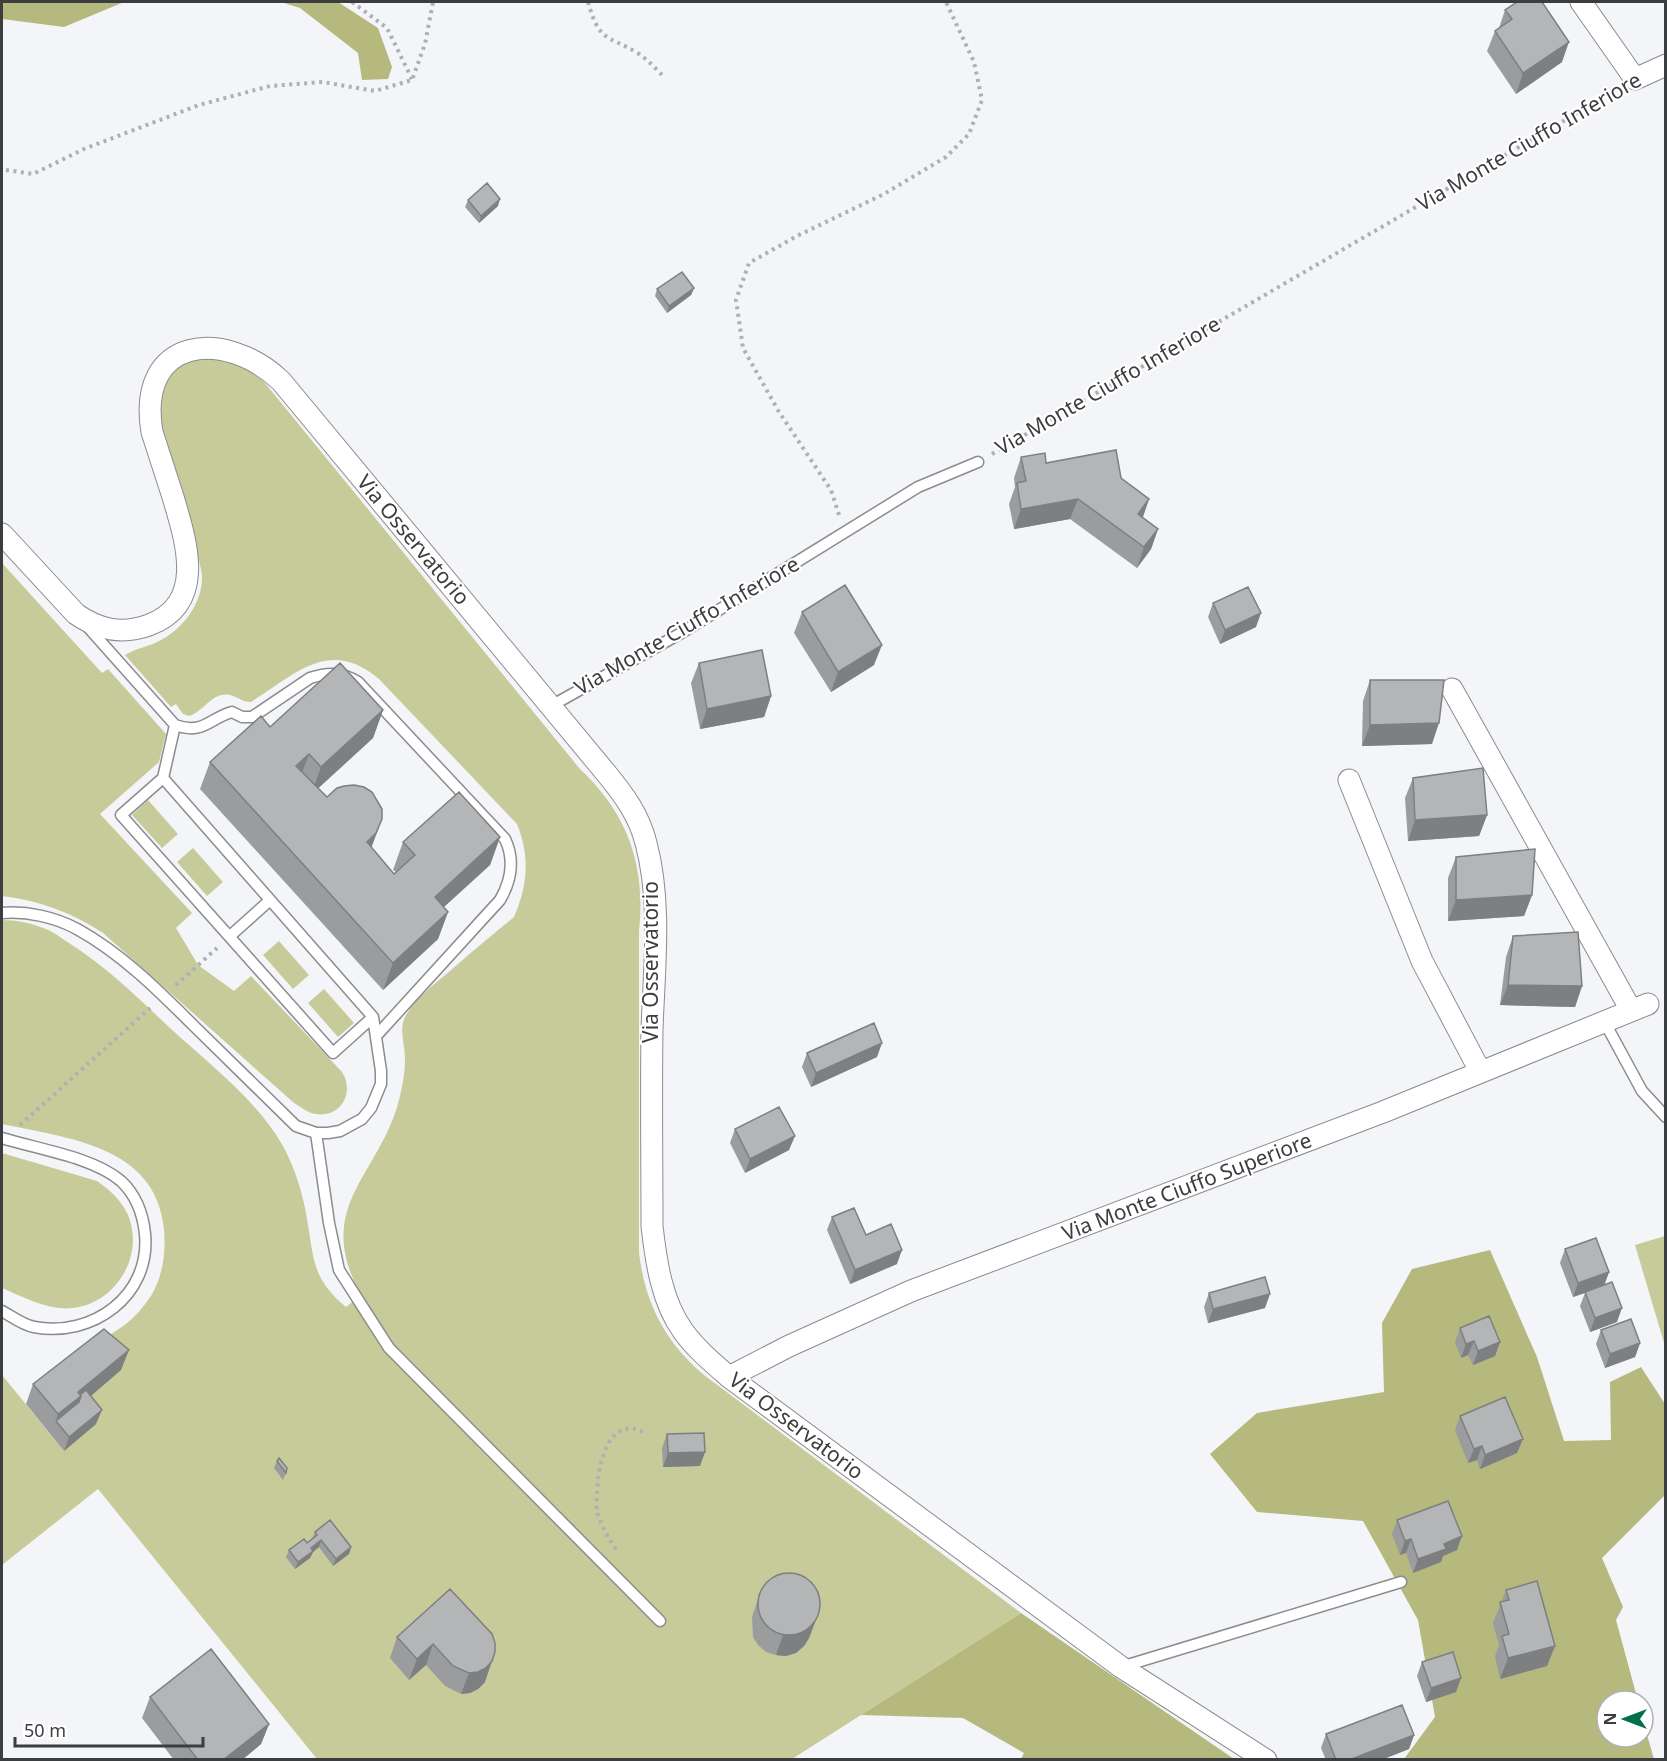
<svg xmlns="http://www.w3.org/2000/svg" width="1667" height="1761" viewBox="0 0 1667 1761" font-family="'Noto Sans',sans-serif">
	<rect width="100%" height="100%" fill="#f3f5f8"/>
	<path fill="#c7cb99" d="M 201,358 C 228,359 245,362 265,383 L 580,769 C 628,814 646,866 639,931 L 639,1253 C 645,1303 665,1342 704,1375 L 1021,1613 L 792,1759 L 317,1759 L 98,1489 L 2,1565 L 2,1375 L 64,1451 C 71,1430 79,1410 85,1390 C 88,1377 90,1362 96,1350 C 102,1338 116,1332 127,1323 C 136,1316 144,1306 151,1296 C 163,1276 166,1252 164,1229 C 156,1145 66,1138 2,1124 L 2,920 C 17,920 31,923 46,929 C 54,932 61,938 69,943 C 107,967 137,997 170,1028 C 209,1064 256,1099 283,1146 C 295,1168 303,1194 307,1219 C 314,1259 312,1279 346,1307 L 361,1295 C 311,1204 382,1175 400,1096 C 403,1084 405,1071 405,1059 C 405,1043 398,1029 406,1015 C 417,996 435,984 451,970 C 472,952 493,934 514,917 C 528,885 530,856 517,824 L 379,679 C 329,637 296,674 251,702 C 240,702 233,692 222,695 C 210,697 202,712 189,716 L 183,714 L 176,704 L 171,707 L 125,655 C 136,648 148,647 159,641 C 182,630 202,604 202,578 C 202,572 200,566 199,560 L 155,424 L 155,397 L 174,368 Z
		M 2,563 L 102,673 L 108,669 L 166,734 L 159,762 L 100,814 L 192,913 L 176,928 L 198,965 L 234,991 L 251,976 L 342,1072 C 355,1092 341,1118 316,1114 C 308,1113 301,1107 294,1103 L 103,933 C 72,913 39,900 2,896 Z
		M 148,800 L 178,834 L 162,848 L 132,815 Z
		M 193,848 L 223,882 L 207,896 L 177,862 Z
		M 279,941 L 309,975 L 293,989 L 263,955 Z
		M 324,989 L 354,1023 L 338,1037 L 308,1003 Z
		M 2,1153 L 97,1181 C 110,1190 121,1200 128,1215 C 145,1255 116,1304 72,1308 C 48,1311 24,1297 2,1288 Z
		M 1665,1236 L 1666,1236 L 1665,1346 L 1635,1245 Z"/>
	<path fill="#b5b97e" d="M 2,2 L 124,2 L 64,27 L 2,19 Z
		M 281,2 L 338,2 L 378,28 L 392,67 L 388,79 L 362,80 L 358,53 L 300,8 Z
		M 1490,1250 L 1537,1357 L 1564,1441 L 1611,1440 L 1610,1382 L 1641,1367 L 1665,1404 L 1665,1495 L 1602,1558 L 1623,1607 L 1616,1620 L 1638,1701 L 1607,1701 L 1607,1737 L 1643,1737 L 1643,1721 L 1654,1759 L 1404,1759 L 1435,1717 L 1418,1620 L 1363,1521 L 1257,1512 L 1210,1454 L 1257,1413 L 1384,1392 L 1382,1323 L 1412,1269 Z
		M 1021,1613 L 1234,1759 L 1021,1759 L 1024,1753 L 963,1718 L 861,1715 Z"/>
	<g fill="none" stroke-linecap="round" stroke-linejoin="round">
		<defs>
			<path id="service" d="M 86,625 L 175,725 C 203,735 208,719 232,712 L 242,717 L 252,717 L 310,678 C 328,672 342,672 358,682 L 505,839 C 515,860 511,881 500,900 L 377,1035
				M 551,706 L 683,632 L 918,487 L 978,462
				M 175,725 L 163,778 L 121,815 L 333,1053 L 373,1017
				M 2,913 C 27,911 55,917 77,929 C 121,953 159,991 194,1026 C 228,1059 262,1093 296,1126 L 316,1133 L 328,1133 L 340,1131 L 362,1119 L 371,1108 L 381,1084 L 381,1071 L 373,1017 L 163,778
				M 230,936 L 269,901
				M 1604,1021 L 1642,1091 L 1666,1117
				M 316,1133 L 329,1223 L 339,1270 L 389,1348 L 660,1621
				M 2,1138 C 37,1149 93,1157 121,1181 C 136,1195 143,1214 145,1234 C 151,1296 92,1338 34,1327 C 23,1325 11,1316 2,1311
				M 1121,1667 L 1401,1582"/>
			<path id="minor" d="M 1581,2 L 1635,79 L 1666,65
				M 2,534 L 76,614 C 99,630 122,635 149,625 C 207,603 186,541 173,497 C 166,475 159,453 152,432 C 136,336 225,328 281,381 L 606,773 C 624,795 639,815 646,843 C 662,903 654,969 652,1030 C 651,1095 652,1161 652,1226 C 656,1262 662,1302 683,1331 C 696,1349 713,1363 729,1377 L 1121,1667 L 1266,1760
				M 1452,689 L 1631,1010
				M 1349,780 L 1422,961 L 1480,1071
				M 729,1377 L 789,1346 L 911,1291 L 1383,1112 L 1648,1004"/>
		</defs>
		<use href="#service" stroke="#8a8c8e" stroke-width="13"/>
		<use href="#minor" stroke="#8a8c8e" stroke-width="23"/>
		<path stroke="#afb0b3" stroke-width="4" stroke-dasharray="3 4.5" stroke-linecap="butt" d="M 352,2 L 387,28 L 412,79
			M 588,2 C 600,44 607,34 639,54 C 648,60 656,69 664,77
			M 6,170 L 33,174 L 84,149 L 199,105 L 270,86 L 323,82 L 375,91 L 412,80 L 425,44 L 433,2
			M 992,454 L 1615,91
			M 839,515 L 831,490 L 779,412 L 743,348 L 736,300 L 749,263 L 797,236 L 884,194 L 946,157 L 969,134 L 982,100 L 974,62 L 946,2
			M 176,985 L 217,948
			M 20,1125 L 150,1008
			M 616,1549 C 608,1538 601,1525 597,1512 C 596,1506 597,1499 597,1493 C 598,1466 608,1411 647,1434"/>
		<use href="#service" stroke="#fff" stroke-width="10"/>
		<use href="#minor" stroke="#fff" stroke-width="21"/>
	</g>
	<path fill="#9a9c9d" d="M 1505,10 L 1562,62 L 1516,94 L 1487,51 L 1495,31 L 1499,28 Z
		M 468,200 L 498,206 L 479,223 L 465,207 Z
		M 694,288 L 691,295 L 667,313 L 655,296 L 657,289 Z
		M 1021,457 L 1121,478 L 1149,499 L 1143,517 L 1158,529 L 1151,549 L 1137,568 L 1070,519 L 1014,529 L 1009,504 L 1015,487 L 1014,478 Z
		M 1213,603 L 1256,627 L 1220,644 L 1208,617 Z
		M 802,612 L 874,665 L 831,692 L 794,633 Z
		M 699,663 L 771,696 L 764,717 L 700,729 L 691,683 Z
		M 1370,680 L 1432,744 L 1362,746 L 1363,701 Z
		M 383,710 L 373,738 L 318,788 L 394,874 L 396,872 L 393,870 L 403,842 L 500,837 L 490,865 L 444,907 L 448,912 L 438,939 L 383,990 L 200,789 L 210,762 L 270,727 Z
		M 1413,778 L 1487,815 L 1479,836 L 1408,841 L 1405,798 Z
		M 1456,857 L 1532,895 L 1524,916 L 1448,921 L 1448,878 Z
		M 1513,936 L 1582,986 L 1575,1007 L 1500,1005 L 1506,957 Z
		M 807,1053 L 877,1057 L 811,1087 L 802,1067 Z
		M 735,1129 L 789,1150 L 745,1173 L 730,1143 Z
		M 832,1217 L 866,1235 L 897,1264 L 850,1284 L 827,1230 Z
		M 1565,1249 L 1609,1272 L 1604,1285 L 1617,1322 L 1590,1332 L 1580,1306 L 1585,1293 L 1573,1297 L 1560,1263 Z
		M 1209,1293 L 1265,1308 L 1208,1323 L 1204,1307 Z
		M 1460,1328 L 1500,1342 L 1495,1356 L 1473,1365 L 1468,1355 L 1461,1358 L 1455,1342 Z
		M 1601,1330 L 1640,1343 L 1635,1357 L 1605,1368 L 1596,1344 Z
		M 121,1370 L 90,1396 L 96,1424 L 64,1451 L 26,1404 L 33,1384 Z
		M 1460,1416 L 1517,1453 L 1480,1469 L 1477,1460 L 1468,1463 L 1455,1430 Z
		M 667,1434 L 705,1452 L 700,1466 L 663,1467 L 662,1448 Z
		M 277,1461 L 286,1473 L 283,1480 L 274,1468 Z
		M 1397,1520 L 1457,1550 L 1443,1556 L 1441,1562 L 1413,1573 L 1406,1553 L 1400,1555 L 1392,1534 Z
		M 315,1532 L 351,1547 L 349,1554 L 333,1566 L 319,1547 L 313,1552 L 310,1558 L 295,1569 L 286,1557 L 289,1550 L 307,1543 L 312,1539 Z
		M 450,1589 L 485,1682 L 478,1689 L 470,1693 L 461,1694 L 445,1686 L 426,1665 L 409,1680 L 390,1658 L 397,1637 Z
		M 1506,1590 L 1555,1646 L 1547,1666 L 1500,1679 L 1495,1656 L 1499,1645 L 1493,1623 Z
		M 759,1596 L 817,1617 L 809,1638 L 804,1646 L 796,1653 L 786,1656 L 776,1655 L 766,1652 L 758,1645 L 753,1637 L 752,1617 Z
		M 1422,1662 L 1461,1678 L 1456,1692 L 1426,1702 L 1417,1676 Z
		M 150,1697 L 269,1724 L 261,1744 L 242,1760 L 174,1760 L 142,1718 Z
		M 1326,1734 L 1414,1735 L 1409,1749 L 1381,1760 L 1326,1760 L 1321,1748 Z"/>
	<path fill="#7d7f80" d="M 1569,42 L 1562,62 L 1516,94 L 1523,73 Z
		M 500,199 L 498,206 L 479,223 L 481,216 Z
		M 694,288 L 691,295 L 667,313 L 669,306 Z
		M 1078,499 L 1070,519 L 1014,529 L 1021,509 Z
		M 1149,499 L 1142,519 L 1138,514 Z
		M 1158,529 L 1151,549 L 1137,568 L 1144,547 Z
		M 1261,613 L 1256,627 L 1220,644 L 1225,630 Z
		M 882,645 L 874,665 L 831,692 L 838,672 Z
		M 771,696 L 764,717 L 700,729 L 707,709 Z
		M 383,710 L 373,738 L 311,795 L 321,767 Z
		M 1439,723 L 1432,744 L 1362,746 L 1370,725 Z
		M 309,754 L 299,781 L 296,766 Z
		M 1487,815 L 1479,836 L 1408,841 L 1415,820 Z
		M 382,819 L 372,846 L 367,861 L 367,842 Z
		M 500,837 L 490,865 L 425,924 L 435,897 Z
		M 1532,895 L 1524,916 L 1448,921 L 1456,900 Z
		M 448,912 L 438,939 L 383,990 L 393,963 Z
		M 1508,985 L 1582,986 L 1575,1007 L 1500,1005 Z
		M 882,1043 L 877,1057 L 811,1087 L 816,1073 Z
		M 795,1136 L 789,1150 L 745,1173 L 750,1159 Z
		M 902,1250 L 897,1264 L 850,1284 L 855,1270 Z
		M 1609,1272 L 1604,1286 L 1573,1297 L 1578,1283 Z
		M 1270,1294 L 1265,1308 L 1208,1323 L 1213,1309 Z
		M 1622,1308 L 1617,1322 L 1590,1332 L 1595,1318 Z
		M 1474,1341 L 1468,1355 L 1461,1358 L 1466,1344 Z
		M 1500,1342 L 1495,1356 L 1473,1365 L 1478,1351 Z
		M 1640,1343 L 1635,1357 L 1605,1368 L 1610,1354 Z
		M 129,1350 L 121,1370 L 77,1408 L 56,1421 L 58,1414 L 78,1392 Z
		M 102,1410 L 96,1424 L 64,1451 L 69,1437 Z
		M 1523,1439 L 1517,1453 L 1480,1469 L 1485,1455 Z
		M 1482,1446 L 1477,1460 L 1468,1463 L 1474,1449 Z
		M 705,1452 L 700,1466 L 663,1467 L 668,1453 Z
		M 1462,1536 L 1457,1550 L 1443,1556 L 1441,1562 L 1413,1573 L 1418,1559 L 1444,1544 Z
		M 1411,1539 L 1406,1553 L 1400,1555 L 1405,1541 Z
		M 321,1540 L 319,1547 L 313,1552 L 310,1558 L 295,1569 L 298,1562 L 311,1548 Z
		M 351,1547 L 349,1554 L 333,1566 L 336,1559 Z
		M 817,1617 L 809,1638 L 804,1646 L 796,1653 L 786,1656 L 776,1655 L 783,1635 Z
		M 433,1644 L 426,1665 L 409,1680 L 417,1659 Z
		M 1555,1646 L 1547,1666 L 1500,1679 L 1508,1658 Z
		M 495,1652 L 485,1682 L 478,1689 L 470,1693 L 461,1694 L 469,1673 Z
		M 1461,1678 L 1456,1692 L 1426,1702 L 1431,1688 Z
		M 269,1724 L 261,1744 L 242,1760 L 223,1760 Z
		M 1414,1735 L 1409,1749 L 1381,1760 L 1349,1760 Z"/>
	<path fill="#b3b5b7" stroke="#7d7f80" stroke-width="1.5" d="M 1517,2 L 1542,2 L 1569,42 L 1523,73 L 1495,31 L 1512,19 L 1505,10 Z
		M 487,183 L 500,199 L 481,216 L 468,200 Z
		M 682,272 L 694,288 L 669,306 L 657,289 Z
		M 1116,450 L 1121,478 L 1149,499 L 1138,514 L 1158,529 L 1144,547 L 1078,499 L 1021,509 L 1017,483 L 1026,481 L 1021,457 L 1045,453 L 1046,463 Z
		M 845,585 L 882,645 L 838,672 L 802,612 Z
		M 1248,587 L 1261,613 L 1225,630 L 1213,603 Z
		M 762,650 L 771,696 L 707,709 L 699,663 Z
		M 340,663 L 383,710 L 321,767 L 309,754 L 296,766 L 327,797 L 337,788 L 344,786 L 354,785 L 364,787 L 372,792 L 382,809 L 382,819 L 376,833 L 367,842 L 394,874 L 415,855 L 403,842 L 459,792 L 500,837 L 435,897 L 448,912 L 393,963 L 210,762 L 261,716 L 270,727 Z
		M 1370,680 L 1444,680 L 1439,723 L 1370,725 Z
		M 1483,768 L 1487,815 L 1415,820 L 1413,778 Z
		M 1535,849 L 1532,895 L 1456,900 L 1456,857 Z
		M 1578,932 L 1582,986 L 1508,985 L 1513,936 Z
		M 874,1023 L 882,1043 L 816,1073 L 807,1053 Z
		M 779,1107 L 795,1136 L 750,1159 L 735,1129 Z
		M 854,1208 L 866,1235 L 891,1224 L 902,1250 L 855,1270 L 832,1217 Z
		M 1596,1238 L 1609,1272 L 1578,1283 L 1565,1249 Z
		M 1265,1277 L 1270,1294 L 1213,1309 L 1209,1293 Z
		M 1612,1282 L 1622,1308 L 1595,1318 L 1585,1292 Z
		M 1489,1316 L 1500,1342 L 1478,1351 L 1474,1341 L 1466,1344 L 1460,1328 Z
		M 1631,1319 L 1640,1343 L 1610,1354 L 1601,1330 Z
		M 104,1329 L 129,1350 L 78,1392 L 81,1396 L 58,1414 L 33,1384 Z
		M 86,1390 L 102,1410 L 69,1437 L 56,1421 L 79,1402 L 81,1396 L 80,1395 Z
		M 1505,1397 L 1523,1439 L 1485,1455 L 1482,1446 L 1474,1449 L 1460,1416 Z
		M 704,1433 L 705,1452 L 668,1453 L 667,1434 Z
		M 279,1458 L 287,1468 L 286,1473 L 277,1461 Z
		M 1448,1501 L 1462,1536 L 1444,1544 L 1446,1549 L 1418,1559 L 1411,1539 L 1405,1541 L 1397,1520 Z
		M 330,1520 L 351,1547 L 336,1559 L 321,1540 L 311,1548 L 313,1551 L 298,1562 L 289,1550 L 304,1539 L 307,1543 L 317,1535 L 315,1532 Z
		M758 1604a31 31 0 1 1 62 0a31 31 0 1 1-62 0Z
		M 1537,1581 L 1555,1646 L 1508,1658 L 1502,1636 L 1509,1634 L 1500,1602 L 1509,1600 L 1506,1590 Z
		M 450,1589 L 492,1634 L 495,1643 L 495,1652 L 492,1661 L 486,1668 L 478,1672 L 469,1673 L 453,1666 L 433,1644 L 417,1659 L 397,1637 Z
		M 211,1649 L 269,1724 L 223,1760 L 198,1760 L 150,1697 Z
		M 1453,1652 L 1461,1678 L 1431,1688 L 1422,1662 Z
		M 1402,1705 L 1414,1735 L 1349,1760 L 1336,1760 L 1326,1734 Z"/>
	<g text-anchor="middle" stroke-width="4.5" stroke-linejoin="round" paint-order="stroke">
		<g font-size="21" fill="#3c3d3e" stroke="#fff">
			<text transform="translate(1529 142) rotate(-30)" y="7">Via Monte Ciuffo Inferiore</text>
			<text transform="translate(1108 386) rotate(-30)" y="7">Via Monte Ciuffo Inferiore</text>
			<text transform="translate(413 540) rotate(50)" y="7">Via Osservatorio</text>
			<text transform="translate(687 626) rotate(-30)" y="7">Via Monte Ciuffo Inferiore</text>
			<text transform="translate(651 962) rotate(-90)" y="7">Via Osservatorio</text>
			<text transform="translate(1187 1187) rotate(-21)" y="7">Via Monte Ciuffo Superiore</text>
			<text transform="translate(796 1426) rotate(37)" y="7">Via Osservatorio</text>
		</g>
	</g>
	<rect width="1667" height="1761" fill="none" stroke="#3c3d3e" stroke-width="6"/>
	<g transform="translate(1625 1719) rotate(270)"><circle r="28" fill="#ffffff" stroke="#b1b1b2" stroke-width="1.5"/>
	<path d="M0-4.5L10 22L0 15L-10 22Z" fill="#007049"/>
	<text y="-9" font-size="16" font-weight="bold" text-anchor="middle" fill="#3c3d3e">N</text>
	</g>
	<path d="M15 1737v9h188v-9" fill="none" stroke="#3c3d3e" stroke-width="3"/>
	<text x="24" y="1737" font-size="18" fill="#3c3d3e" stroke="#ffffff" stroke-width="4.5" paint-order="stroke">50 m</text>
</svg>
